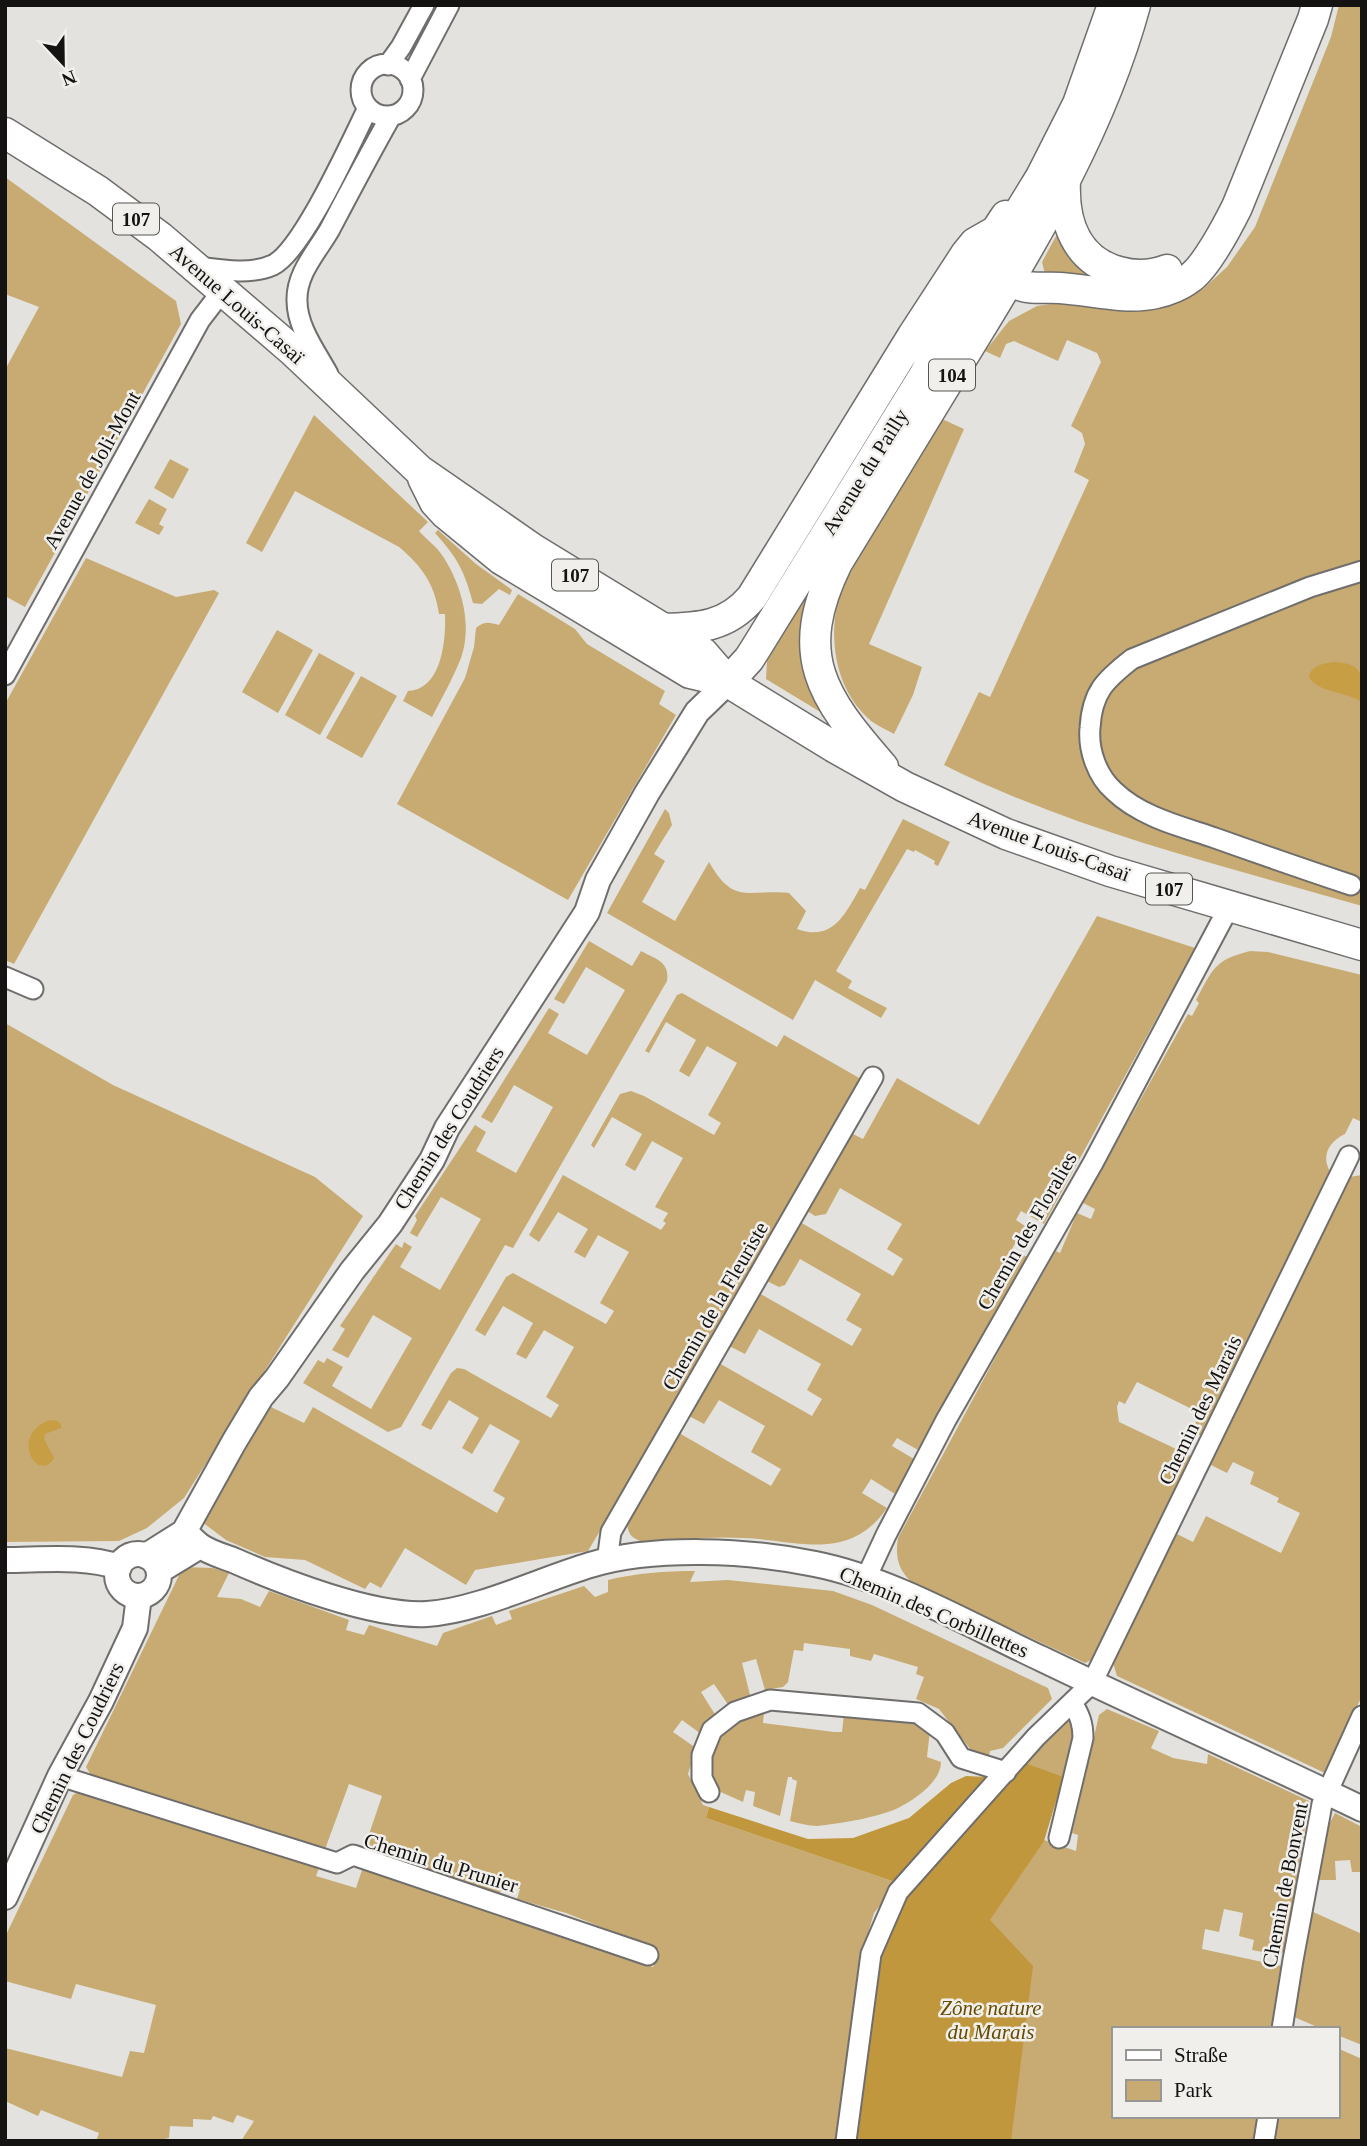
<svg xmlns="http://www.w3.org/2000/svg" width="1367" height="2146" viewBox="0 0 1367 2146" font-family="Georgia,serif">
	<rect width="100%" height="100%" fill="#e3e2df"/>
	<path fill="#c8ab72" d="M 1339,5 L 1362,5 L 1362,906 C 1221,865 1076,831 944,765 L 979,692 L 990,697 L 1089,480 L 1074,472 L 1085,444 L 1082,433 L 1071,426 L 1101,362 L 1097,353 L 1067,340 L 1058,361 L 1014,341 L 1006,344 L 1000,358 L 985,351 L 1009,321 L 1037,306 L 1064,302 L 1162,306 L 1203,289 L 1227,267 L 1255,227 L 1331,37 Z
		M 5,177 L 176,301 L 181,324 L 25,607 L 5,596 L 5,370 L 39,307 L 5,294 Z
		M 1061,227 L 1115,280 L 1049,279 L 1044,270 L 1042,262 Z
		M 314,415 L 428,522 L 419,531 C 426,539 436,546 442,555 C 461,583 473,624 461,658 C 453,678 442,698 432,717 L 403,701 L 408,691 C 442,689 446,640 445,614 L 439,614 C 435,585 422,566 399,547 L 295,491 L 262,552 L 246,543 Z
		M 942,419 L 964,429 L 869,644 L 922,667 L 913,695 L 894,734 C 887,730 878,726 871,721 C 837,692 829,645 837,604 C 839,592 847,580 852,570 C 876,517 912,468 942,419 Z
		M 170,459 L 189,469 L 173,499 L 154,488 Z
		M 149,499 L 167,509 L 159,524 L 164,527 L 159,535 L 135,523 Z
		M 438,530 L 476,564 L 512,590 L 510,595 L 499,589 L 482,604 L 473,603 C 464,570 458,559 435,533 Z
		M 86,558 L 176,597 L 214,590 L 219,593 L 14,964 L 5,960 L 5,704 Z
		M 810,589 L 825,709 L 822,713 L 766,679 L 767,661 Z
		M 518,594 L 575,629 L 587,644 L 665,691 L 659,704 L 676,715 L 568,900 L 397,804 L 465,678 L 474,647 L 476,628 C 484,621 489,622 499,625 Z
		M 277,630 L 313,650 L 278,713 L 242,692 Z
		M 319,653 L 355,673 L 320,735 L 285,715 Z
		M 361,676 L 397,696 L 362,758 L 326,738 Z
		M 665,809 L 669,813 L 672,825 L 654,854 L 665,861 L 642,902 L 675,921 L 709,862 C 734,906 748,889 789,893 L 806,911 L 797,929 C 832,942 845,915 860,888 L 865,890 L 903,819 L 950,842 L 938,866 L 934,864 L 935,861 L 915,850 L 914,852 L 907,849 L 836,971 L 852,981 L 848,988 L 887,1008 L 881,1018 L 815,980 L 793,1020 L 607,913 Z
		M 1097,916 L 1195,948 L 1044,1224 L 1021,1211 L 1016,1220 L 1025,1226 L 1012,1249 L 1027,1257 L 918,1450 L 897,1438 L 892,1446 L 914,1459 L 895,1494 L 871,1479 L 862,1493 L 887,1508 C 849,1563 798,1540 743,1538 C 709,1536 674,1540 640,1541 C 630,1537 628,1533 627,1522 L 679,1433 L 771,1486 L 781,1469 L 751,1452 L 765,1426 L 719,1400 L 704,1424 L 689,1416 L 719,1363 L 812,1416 L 822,1399 L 807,1390 L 821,1364 L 759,1329 L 745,1354 L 729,1346 L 759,1293 L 852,1346 L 862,1329 L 846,1320 L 861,1294 L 800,1259 L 785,1285 L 779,1287 L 767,1281 L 800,1222 L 893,1276 L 903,1259 L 887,1249 L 902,1224 L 840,1188 L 826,1214 L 815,1216 L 807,1211 L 851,1133 L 863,1139 L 897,1078 L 979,1125 Z
		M 589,941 L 632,966 L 641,951 C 655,959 670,961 667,981 L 513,1248 L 505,1245 L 401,1427 L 388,1432 L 303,1383 L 318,1360 L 324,1363 L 327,1358 L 343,1367 L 332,1386 L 371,1409 L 412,1338 L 373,1315 L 348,1358 L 332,1350 L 345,1329 L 340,1326 L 396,1244 L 402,1248 L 404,1242 L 412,1247 L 400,1267 L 440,1290 L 481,1219 L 441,1197 L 417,1237 L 410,1233 L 417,1220 L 415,1216 L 475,1125 L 486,1132 L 476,1151 L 516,1173 L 553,1107 L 514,1085 L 492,1123 L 481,1117 L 549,1008 L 559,1014 L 548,1033 L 587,1055 L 625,990 L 586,967 L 564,1004 L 554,999 Z
		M 1250,951 L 1268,952 L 1362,975 L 1362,1122 L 1353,1118 L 1345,1134 C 1329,1141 1320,1157 1331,1173 L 1203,1437 L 1192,1431 L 1200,1413 L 1137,1382 L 1125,1404 L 1119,1401 L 1117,1407 L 1119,1422 L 1193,1457 L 1097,1657 L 1085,1663 L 914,1584 C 898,1571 895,1557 898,1538 L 1008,1334 L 1056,1251 L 1060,1253 L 1077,1213 L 1091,1219 L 1095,1209 L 1083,1203 L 1188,1014 L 1192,1016 L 1199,1003 L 1196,1000 C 1213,969 1214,960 1250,951 Z
		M 682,993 L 777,1047 L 784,1035 L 861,1079 L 665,1422 L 588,1551 L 475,1570 L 466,1585 L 405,1548 L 381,1588 L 370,1582 L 365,1589 L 305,1560 L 265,1557 L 226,1540 L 202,1522 L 271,1407 L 304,1423 L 313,1407 L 497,1513 L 505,1498 L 493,1491 L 520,1441 L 490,1424 L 472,1454 L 462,1448 L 479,1418 L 449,1400 L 431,1430 L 421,1425 L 451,1373 L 457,1368 L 464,1369 L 551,1418 L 559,1405 L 546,1397 L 574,1347 L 544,1330 L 526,1359 L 516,1354 L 533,1323 L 503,1306 L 485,1336 L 475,1330 L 506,1277 L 513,1273 L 606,1324 L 614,1311 L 600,1303 L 629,1252 L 598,1235 L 585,1258 L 574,1252 L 588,1229 L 558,1212 L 539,1242 L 529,1235 L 563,1175 L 661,1230 L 666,1223 L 663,1221 L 668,1213 L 655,1207 L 683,1158 L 652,1141 L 635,1171 L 625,1165 L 642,1134 L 612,1117 L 594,1148 L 591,1145 L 620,1094 L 631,1091 L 644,1096 L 714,1135 L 721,1123 L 708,1115 L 737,1063 L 707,1046 L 689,1077 L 679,1071 L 696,1040 L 666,1022 L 649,1053 L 645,1051 L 677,995 Z
		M 5,1023 L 113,1085 L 315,1177 L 363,1216 L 184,1498 L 147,1528 L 119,1541 L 5,1542 Z
		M 1362,1175 L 1362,1696 L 1325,1773 L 1117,1676 L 1113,1663 L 1177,1534 L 1193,1542 L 1206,1516 L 1281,1553 L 1300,1513 L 1277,1502 L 1279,1498 L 1250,1484 L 1254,1472 L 1233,1462 L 1227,1473 L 1211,1465 L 1349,1177 Z
		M 183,1567 L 213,1568 L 229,1573 L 217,1597 L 241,1599 L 260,1607 L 269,1591 L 349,1620 L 346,1630 L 364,1635 L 369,1625 L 437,1646 L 443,1633 L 492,1616 L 496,1625 L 512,1619 L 509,1611 L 584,1586 L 595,1597 L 608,1592 L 608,1580 C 637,1573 665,1571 695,1571 L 690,1582 L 728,1580 L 833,1591 L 872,1605 L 1048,1688 L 1052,1699 L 1003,1748 L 990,1751 L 989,1756 L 971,1750 L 939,1709 L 916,1699 L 924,1677 L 916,1674 L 918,1667 L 874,1654 L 871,1661 L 850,1656 L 850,1649 L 804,1643 L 803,1651 L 794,1650 L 788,1682 L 783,1687 L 765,1690 L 756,1659 L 742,1663 L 750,1695 L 729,1706 L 714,1684 L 701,1692 L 716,1716 L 701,1734 L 682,1720 L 673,1732 L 696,1748 L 688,1774 L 703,1805 L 709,1807 L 706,1818 L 898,1883 L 874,1913 L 858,1967 L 837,2141 L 241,2141 L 254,2121 L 237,2115 L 233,2123 L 213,2116 L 211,2120 L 193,2119 L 193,2127 L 170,2126 L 169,2138 L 154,2141 L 96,2141 L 99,2133 L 41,2110 L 38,2116 L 5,2101 L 5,2048 L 122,2077 L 130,2051 L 144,2053 L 156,2005 L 76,1984 L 71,1999 L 5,1981 L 5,1937 L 73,1795 L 82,1790 L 319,1868 L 316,1876 L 356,1888 L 363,1867 L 653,1967 L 659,1950 L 566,1913 L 517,1899 L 520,1889 L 503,1883 L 500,1893 L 364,1849 L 382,1796 L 349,1784 L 324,1852 L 92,1777 L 86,1767 Z
		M 1107,1709 L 1159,1731 L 1151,1748 L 1173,1758 L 1207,1764 L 1208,1754 L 1309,1801 L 1286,1951 L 1278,1955 L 1252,1950 L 1254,1940 L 1239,1936 L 1243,1913 L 1224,1909 L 1219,1932 L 1205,1929 L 1202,1949 L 1282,1966 L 1272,2029 L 1113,2029 L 1113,2116 L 1258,2116 L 1254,2141 L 852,2141 L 1025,1763 L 1069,1721 L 1076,1726 L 1076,1737 L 1044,1840 L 1076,1851 L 1078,1835 L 1072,1833 L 1099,1715 Z
		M 764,1712 L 763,1723 L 834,1732 L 842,1732 L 844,1714 L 904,1719 L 930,1730 L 927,1757 L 941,1762 C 941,1782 914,1800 898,1808 C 880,1817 838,1824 817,1826 C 808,1826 799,1823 790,1821 L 797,1781 L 792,1779 L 792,1777 L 788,1777 L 780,1816 L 753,1806 L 755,1792 L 746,1790 L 743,1802 L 714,1789 L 711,1781 L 710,1761 L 723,1731 L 748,1713 Z
		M 1335,1813 L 1362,1827 L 1362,1872 L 1352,1872 L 1350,1860 L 1335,1861 L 1336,1880 L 1316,1880 L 1324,1834 Z
		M 1311,1911 L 1362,1934 L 1362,2045 L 1337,2035 L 1337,2029 L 1322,2029 L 1294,2017 Z
		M 1337,2048 L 1362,2059 L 1362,2141 L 1272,2141 L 1276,2116 L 1337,2116 Z"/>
	<path fill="#c0973c" d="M 1025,1763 L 1063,1777 L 1044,1841 L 990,1920 L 1033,1966 L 1011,2141 L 852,2141 L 882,1939 L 911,1889 Z
		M 966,1776 L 987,1777 L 898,1883 L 706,1818 L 709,1807 L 808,1839 L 853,1838 L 909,1818 L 951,1783 Z"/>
	<path fill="#c79e43" d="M 1335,662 C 1365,664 1362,676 1362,702 C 1345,691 1322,694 1309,678 C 1310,665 1325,663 1335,662 Z
		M 50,1420 L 57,1421 L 61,1424 L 61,1428 L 45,1434 L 44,1439 L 54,1458 C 38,1485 8,1435 50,1420 Z"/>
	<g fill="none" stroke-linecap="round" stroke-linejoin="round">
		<defs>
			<path id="minor" d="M361 90a26 26 0 1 1 52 0a26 26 0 1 1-52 0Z
				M 388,65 L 401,47 L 424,5
				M 410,79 L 449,5
				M 198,267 C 221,270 251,275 273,265 C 303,250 351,142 368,108
				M 328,374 C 316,352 297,327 297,301 C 296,273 317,252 330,229 C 350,191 370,153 391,116
				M 5,675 L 200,320 L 223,290
				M 1351,885 C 1306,870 1260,854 1215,838 C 1180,826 1141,817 1114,791 C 1097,776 1088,750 1090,728 C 1092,692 1105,680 1132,659 L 1310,587 L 1362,571
				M 5,977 L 33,989
				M 607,1561 L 611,1532 L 873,1077
				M 866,1578 L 886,1535 L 946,1420 L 1093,1163 L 1229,907
				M 60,1776 L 337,1863 L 353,1855 L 648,1955
				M 709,1792 L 702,1778 L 702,1755 L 712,1730 L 735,1712 L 770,1700 L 918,1713 L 945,1733 L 961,1758 L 1006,1772
				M 1059,1838 L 1083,1738 C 1083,1724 1080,1715 1072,1703
				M 1282,2029 L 1293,1960 L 1322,1804 L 1362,1716
				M 846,2141 L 871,1954 L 898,1892 L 1036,1737 L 1092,1683 L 1349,1156
				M 1264,2141 L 1268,2116"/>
			<path id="tertiary" d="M 184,1532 C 190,1536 194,1541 199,1545 C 208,1552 222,1556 233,1560 C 283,1582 373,1617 427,1614 C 477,1611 540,1580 590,1565 C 654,1546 749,1550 815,1564 C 891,1579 971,1626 1042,1659 C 1148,1710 1256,1758 1362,1809
				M117 1575a21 21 0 1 1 42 0a21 21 0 1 1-42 0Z
				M 146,1556 L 184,1532 L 234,1442 L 261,1397 L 277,1378 L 352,1271 L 390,1224 L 432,1160 L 447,1128 L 587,912 L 598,880 L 647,793 L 697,712 L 728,682
				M 5,1560 C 42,1560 84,1555 119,1567
				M 159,1571 L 200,1546
				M 5,1897 L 60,1776 L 101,1701 L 135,1628 L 139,1596"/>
			<path id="primary" d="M 5,133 L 98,191 L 160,237 L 293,351 L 419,470 L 533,549 L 703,653 L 728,682 L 834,747 L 905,787 L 1006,834 L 1110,871 L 1362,945
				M 1065,180 C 1063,221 1075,260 1119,272 C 1136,277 1151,276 1167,270
				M 1006,262 C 1006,272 1008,279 1017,284 C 1030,290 1046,287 1060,288 C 1091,290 1125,300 1156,293 C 1167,291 1181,285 1190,278 C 1206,267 1228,225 1237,207 L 1313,19 L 1317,5
				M 423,478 L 435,502 L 446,514 L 501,559 L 690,673 L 728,682
				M 662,629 C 699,628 727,627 752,597 L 912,337 L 966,254 L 975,243 L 996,231 L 1006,216
				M 728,682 L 749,659 L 756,648 L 924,376 L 949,327 L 1041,177 L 1078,104 L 1113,5
				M 883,767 C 821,696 792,655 837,563 C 882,489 928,414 973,340 C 1038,234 1102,126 1135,5"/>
		</defs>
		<use href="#minor" stroke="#706e6c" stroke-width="23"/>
		<use href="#tertiary" stroke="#706e6c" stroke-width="28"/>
		<use href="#primary" stroke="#706e6c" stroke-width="33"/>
		<use href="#minor" stroke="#fff" stroke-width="19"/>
		<use href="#tertiary" stroke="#fff" stroke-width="24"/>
		<use href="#primary" stroke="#fff" stroke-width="30"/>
	</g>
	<g text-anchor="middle" stroke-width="5" stroke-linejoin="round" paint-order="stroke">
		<g fill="#f1efec" stroke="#565553" stroke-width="2">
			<rect x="113" y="203.5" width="46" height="31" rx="5"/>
			<rect x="929" y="359.5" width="46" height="31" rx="5"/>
			<rect x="552" y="559.5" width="46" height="31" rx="5"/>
			<rect x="1146" y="873.5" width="46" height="31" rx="5"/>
		</g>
		<g font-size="19" font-weight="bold" fill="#141312">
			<text x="136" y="226">107</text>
			<text x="952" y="382">104</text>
			<text x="575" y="582">107</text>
			<text x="1169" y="896">107</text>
		</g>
		<g font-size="21" fill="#141312" stroke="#f1efec">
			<text transform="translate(237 304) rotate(41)" y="7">Avenue Louis-Casaï</text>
			<text transform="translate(92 470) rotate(-61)" y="7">Avenue de Joli-Mont</text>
			<text transform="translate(865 472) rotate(-58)" y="7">Avenue du Pailly</text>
			<text transform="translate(1049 846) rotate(20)" y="7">Avenue Louis-Casaï</text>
			<text transform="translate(449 1128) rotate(-58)" y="7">Chemin des Coudriers</text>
			<text transform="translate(1027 1231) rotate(-60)" y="7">Chemin des Floralies</text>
			<text transform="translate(715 1306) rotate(-60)" y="7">Chemin de la Fleuriste</text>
			<text transform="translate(1200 1410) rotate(-64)" y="7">Chemin des Marais</text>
			<text transform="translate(934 1612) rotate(23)" y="7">Chemin des Corbillettes</text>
			<text transform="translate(77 1748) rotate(-64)" y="7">Chemin des Coudriers</text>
			<text transform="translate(441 1863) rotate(17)" y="7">Chemin du Prunier</text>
			<text transform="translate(1285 1885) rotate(-79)" y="7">Chemin de Bonvent</text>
		</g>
		<g font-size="21" font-style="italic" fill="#664b00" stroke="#f1efec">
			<text x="991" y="2015">Zône nature<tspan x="991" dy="24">du Marais</tspan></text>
		</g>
	</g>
	<rect width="1367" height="2146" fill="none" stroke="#141312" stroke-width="14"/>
	<rect x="1112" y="2027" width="228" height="91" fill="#f1efec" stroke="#999795" stroke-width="2"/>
	<rect x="1126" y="2050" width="35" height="10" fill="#ffffff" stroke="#999795" stroke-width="2"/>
	<text x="1174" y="2062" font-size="21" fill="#141312">Straße</text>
	<rect x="1126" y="2080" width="35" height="21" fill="#c8ab72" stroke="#999795" stroke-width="2"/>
	<text x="1174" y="2097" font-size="21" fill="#141312">Park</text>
	<g transform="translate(63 63) rotate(158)" stroke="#f1efec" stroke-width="5" paint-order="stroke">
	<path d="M0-5L12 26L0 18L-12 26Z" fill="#141312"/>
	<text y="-10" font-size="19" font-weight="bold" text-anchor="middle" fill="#141312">N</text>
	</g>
</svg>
